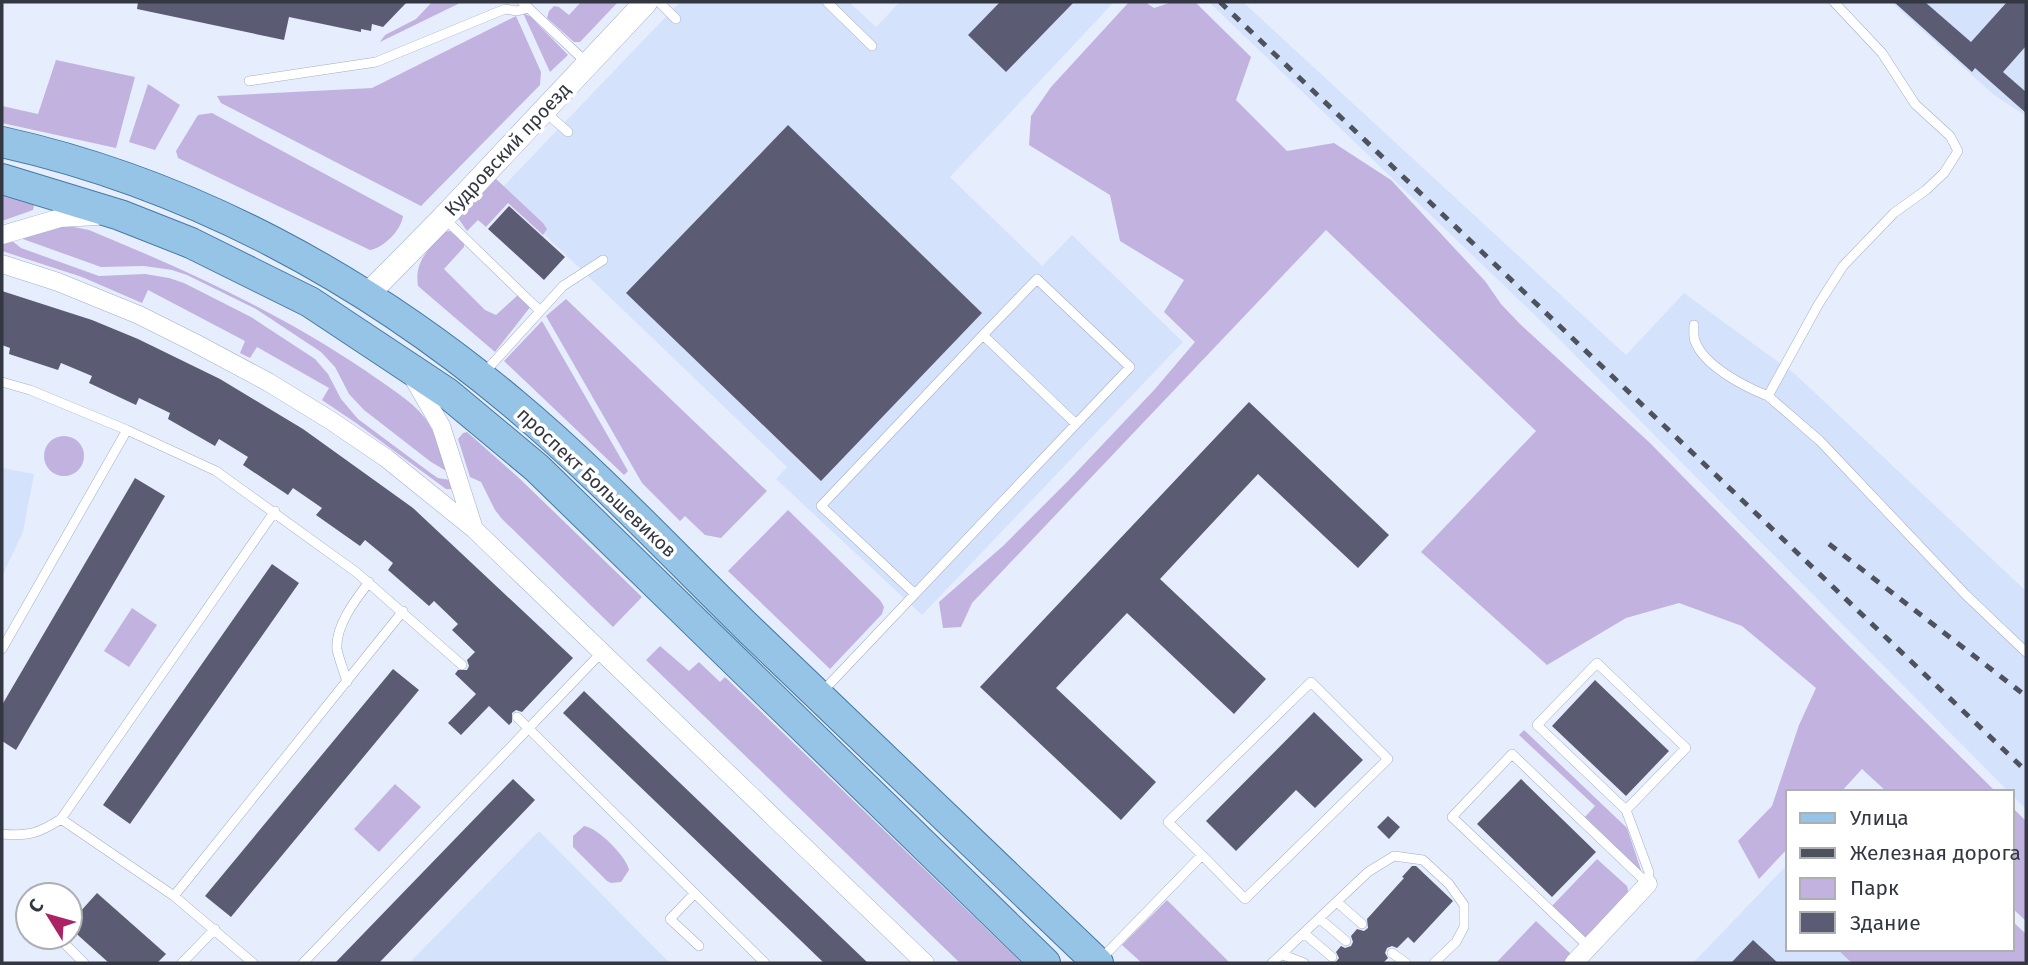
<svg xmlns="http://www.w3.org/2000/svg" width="2028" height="965" viewBox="0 0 2028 965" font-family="'Fira Sans',sans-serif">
	<rect width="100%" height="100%" fill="#e6eefd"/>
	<path fill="#d5e2fb" d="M 680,2 L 849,2 L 876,27 L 900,2 L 1114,2 L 950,177 L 1042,266 L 1072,235 L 1183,342 L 922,615 L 776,479 L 787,467 L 499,191 Z
		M 1209,2 L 1243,2 L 1626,355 L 1684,293 L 1796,375 L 2026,591 L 2026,809 L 2012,795 L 2012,792 L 2009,792 L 1543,323 Z
		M 1891,2 L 2026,2 L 2026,116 L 1994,95 Z
		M 2,468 L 34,474 L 23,532 L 2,576 Z
		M 539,831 L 631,924 L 670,963 L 409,963 Z
		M 1788,864 L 1788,949 L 2012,949 L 2012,921 L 2026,934 L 2026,963 L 1693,963 Z"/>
	<path fill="#c2b2df" d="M 432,2 L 462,2 L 380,42 L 385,35 L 416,19 Z
		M 581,2 L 618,2 L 580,42 L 574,42 L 547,18 L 549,11 L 554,6 L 559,7 L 569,15 Z
		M 1129,2 L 1145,2 L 1154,8 L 1172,2 L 1195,2 L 1251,57 L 1236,100 L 1287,151 L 1334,143 L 1391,180 L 1485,281 L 1501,304 L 1520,324 L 1649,442 L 1850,647 L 1996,792 L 1887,792 L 1862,769 L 1841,792 L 1788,792 L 1788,848 L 1759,879 L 1738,841 L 1772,806 L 1799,725 L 1816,688 L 1742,626 L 1679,603 L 1626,618 L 1547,665 L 1421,552 L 1536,431 L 1326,230 L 972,603 L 961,627 L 943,628 L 939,602 L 1003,546 L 1068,481 L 1155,389 L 1195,342 L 1164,312 L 1184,280 L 1120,241 L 1110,195 L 1029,145 L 1031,116 L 1051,87 Z
		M 523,13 L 531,17 L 568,55 L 550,72 Z
		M 516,16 L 541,72 L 540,85 L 421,206 L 221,103 L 217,96 L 372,88 Z
		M 56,60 L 135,77 L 116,148 L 2,123 L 2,106 L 38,114 Z
		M 148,84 L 180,105 L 155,150 L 129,142 Z
		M 212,113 L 403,216 C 401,230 384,248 370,250 L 178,158 L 176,151 L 198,115 Z
		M 495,178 L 543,223 L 547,229 L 543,235 L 508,203 L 486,227 L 478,220 L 467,231 L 458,218 Z
		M 2,195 L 32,203 L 34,206 L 33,210 L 2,221 Z
		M 60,227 L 74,227 L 89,230 C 186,270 279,312 366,371 C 385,385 410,399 425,418 C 436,433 441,454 448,472 L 431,462 L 364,410 L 349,394 L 335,367 L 321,352 L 256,309 L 187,275 L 172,270 L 144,266 L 101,267 L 20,238 Z
		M 450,231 L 464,243 L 464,247 L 444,269 L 485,310 L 496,315 L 518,295 L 531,306 L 495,352 L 418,286 C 414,261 429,249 444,232 Z
		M 11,240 L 21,248 L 99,276 L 145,274 L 169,278 L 184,283 L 251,317 L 315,359 L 328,374 L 341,399 L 358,419 L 432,474 L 438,478 L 450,480 L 452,489 L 446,489 L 356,423 L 322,400 L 329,388 L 257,347 L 250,358 L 240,353 L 245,341 L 148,290 L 142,303 L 82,277 L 2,251 L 2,242 Z
		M 566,299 L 767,491 L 721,538 L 705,535 L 685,516 L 680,521 L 642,483 L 546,316 Z
		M 542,321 L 628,471 L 624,475 L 504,361 Z
		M 467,432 L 519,478 L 642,597 L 613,627 L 502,519 L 495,510 L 481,482 L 470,477 L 458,439 L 463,433 Z
		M44 456a20 20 0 1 1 40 0a20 20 0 1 1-40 0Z
		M 788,510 L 880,600 L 884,607 L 882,614 L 830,669 L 728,571 Z
		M 132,608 L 157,625 L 129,667 L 104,651 Z
		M 660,646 L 689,671 L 699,662 L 720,682 L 725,677 L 1022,963 L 960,963 L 646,660 Z
		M 1524,730 L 1627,828 L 1642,873 L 1584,818 L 1595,806 L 1519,735 Z
		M 395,784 L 421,807 L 379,852 L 354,829 Z
		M 2012,807 L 2026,821 L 2026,921 L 2012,908 Z
		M 584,826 C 597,827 627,857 629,870 L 621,882 L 611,883 L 607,881 L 573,847 L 573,836 Z
		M 1597,859 L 1627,886 L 1629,895 L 1587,942 L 1551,907 Z
		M 1167,900 L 1230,963 L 1142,963 L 1122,945 Z
		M 1536,921 L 1572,955 L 1565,963 L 1496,963 Z
		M 2012,921 L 2026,934 L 2026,963 L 1852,963 L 1837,949 L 2012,949 Z"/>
	<path fill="#5b5c73" d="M 138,2 L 407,2 L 383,27 L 372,24 L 371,31 L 361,29 L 361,32 L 289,17 L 284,40 L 137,9 Z
		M 1000,2 L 1074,2 L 1006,72 L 968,35 Z
		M 1894,2 L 1925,2 L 1971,42 L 2007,2 L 2026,2 L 2026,46 L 2003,72 L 2026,92 L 2026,113 L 1975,68 L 1972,72 Z
		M 788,125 L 982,313 L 821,481 L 626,293 Z
		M 509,206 L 565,257 L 544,280 L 488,229 Z
		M 2,291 L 92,320 L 138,339 L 220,379 L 303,429 L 413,508 L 573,658 L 522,712 L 516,710 L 512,713 L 512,722 L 509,725 L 489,706 L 461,735 L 448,723 L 476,694 L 455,674 L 458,670 L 467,670 L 469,666 L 467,660 L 475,652 L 452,630 L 458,624 L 434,601 L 429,606 L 388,570 L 393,563 L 365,540 L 360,546 L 316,515 L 322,508 L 293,488 L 288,495 L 243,465 L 248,457 L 219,439 L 215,446 L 168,419 L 170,413 L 139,398 L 136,405 L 89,383 L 92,376 L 61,363 L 58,370 L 9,354 L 10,348 L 2,345 Z
		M 1249,402 L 1389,535 L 1358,568 L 1258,474 L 1160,579 L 1266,679 L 1234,714 L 1127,613 L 1056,688 L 1156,782 L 1121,820 L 980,687 Z
		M 135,478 L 165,496 L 16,750 L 2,741 L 2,705 Z
		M 272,564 L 299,583 L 130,824 L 103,805 Z
		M 393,669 L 419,690 L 231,917 L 205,896 Z
		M 1595,680 L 1669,751 L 1626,796 L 1552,726 Z
		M 584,691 L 868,963 L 824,963 L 797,937 L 563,713 Z
		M 1314,712 L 1363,760 L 1315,808 L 1296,790 L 1236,851 L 1206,821 Z
		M 513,779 L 535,800 L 379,963 L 335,963 Z
		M 1521,779 L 1596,852 L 1552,897 L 1477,824 Z
		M 1388,816 L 1400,827 L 1389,839 L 1377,827 Z
		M 1412,866 L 1416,866 L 1453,901 L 1414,943 L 1408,937 L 1397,948 L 1392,946 L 1387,948 L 1385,953 L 1388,958 L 1383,963 L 1335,963 L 1339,958 L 1336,952 L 1341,946 L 1345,948 L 1351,946 L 1353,942 L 1351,936 L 1357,929 L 1364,931 L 1368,928 L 1367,919 L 1404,878 L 1402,877 Z
		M 97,893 L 166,954 L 157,963 L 109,963 L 70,928 L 70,923 Z
		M 1753,940 L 1778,963 L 1731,963 Z"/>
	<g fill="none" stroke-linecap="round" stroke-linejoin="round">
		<defs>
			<path id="service" d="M 522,2 L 586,62
				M 659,2 L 676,19
				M 827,2 L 872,46
				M 249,81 L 376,62 L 505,9 L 517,11 L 529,8
				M 545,112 L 568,132
				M 445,219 L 539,310
				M 1694,325 C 1694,330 1693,336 1695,341 C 1704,366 1745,387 1768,396 L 1818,305 L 1843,266 L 1894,213 L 1926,190 L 1944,173 L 1958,151 L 1950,136 L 1915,104 L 1882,53 L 1834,2
				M 983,335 L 1037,279 L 1130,367 L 1076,424
				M 483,374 L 563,286 L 603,260
				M 2,382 L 30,390 L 127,430 L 216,471 L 356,572 L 462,665
				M 1768,396 L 1820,441 L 1966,595 L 2026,652
				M 2,649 L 127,430
				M 347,682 C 344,671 339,660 337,649 C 335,626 356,599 369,582
				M 822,692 L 1076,424 L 983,335 L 821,506 L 915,594
				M 517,717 L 765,963
				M 1626,810 L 1686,748 L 1597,663 L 1537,725 L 1626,810 L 1649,872 L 1648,884
				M 61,819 L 275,511
				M 2,834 C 28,837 39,833 61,819 L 174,896 L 253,963
				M 694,894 L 670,919 L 699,946
				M 174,896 L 403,611
				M 1337,902 L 1362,924
				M 1320,919 L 1346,941
				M 1305,934 L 1332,957
				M 58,937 L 84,963
				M 1589,947 L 1452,817 L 1512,754 L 1648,884
				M 1392,953 L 1406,963
				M 1283,955 L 1304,963
				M 1101,959 L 1202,855 L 1245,899 L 1388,759 L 1311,682 L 1168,822 L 1202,855
				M 182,963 L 215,929
				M 303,963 L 601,653
				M 1272,963 L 1368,872 L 1394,856 L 1423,860 L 1449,884 L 1464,905 L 1464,927 L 1456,942 L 1434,963"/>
			<path id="minor" d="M 2,235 L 60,218 L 97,216
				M 2,264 L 58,282 L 139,315 L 195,343 L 268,382 L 330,420 L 386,458 L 474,529 L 925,963
				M 411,374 L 441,426 L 474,529
				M 1574,963 L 1648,884"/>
			<path id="tertiary" d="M 367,295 L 443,218 L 646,2"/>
			<path id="primary" d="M 2,142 C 191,184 365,279 513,403 C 597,473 672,554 750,630 C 866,742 982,853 1098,963
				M 2,179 L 120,215 L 191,243 L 310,302 L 447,393 L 537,468 L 1045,963"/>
		</defs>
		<use href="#service" stroke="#a2aec6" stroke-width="10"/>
		<use href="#minor" stroke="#a2aec6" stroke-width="19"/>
		<use href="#tertiary" stroke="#a2aec6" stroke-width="24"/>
		<use href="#primary" stroke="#4579a2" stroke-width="32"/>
		<use href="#service" stroke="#fff" stroke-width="9"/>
		<use href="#minor" stroke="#fff" stroke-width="18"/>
		<use href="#tertiary" stroke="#fff" stroke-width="23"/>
		<use href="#primary" stroke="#95c4e7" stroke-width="30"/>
		<path stroke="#4d525d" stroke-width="5" stroke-dasharray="9 9" stroke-linecap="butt" d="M 1220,2 L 2026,771
			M 1829,544 L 2026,696"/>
	</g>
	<g text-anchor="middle" stroke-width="7" stroke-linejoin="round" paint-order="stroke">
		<g font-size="19" fill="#323741" stroke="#fff">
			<text transform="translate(507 149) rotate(-47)" y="7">Кудровский проезд</text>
			<text transform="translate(597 482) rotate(43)" y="7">проспект Большевиков</text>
		</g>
	</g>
	<rect width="2028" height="965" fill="none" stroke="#323741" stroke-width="7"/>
	<rect x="1786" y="790" width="228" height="161" fill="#ffffff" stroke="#adafb3" stroke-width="2"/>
	<rect x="1800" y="813" width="35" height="10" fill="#95c4e7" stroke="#adafb3" stroke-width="2"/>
	<text x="1850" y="825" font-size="21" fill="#323741">Улица</text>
	<rect x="1800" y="848" width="35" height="10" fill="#4d525d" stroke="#adafb3" stroke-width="2"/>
	<text x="1850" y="860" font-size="21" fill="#323741">Железная дорога</text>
	<rect x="1800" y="878" width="35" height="21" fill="#c2b2df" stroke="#adafb3" stroke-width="2"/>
	<text x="1850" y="895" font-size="21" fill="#323741">Парк</text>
	<rect x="1800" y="912" width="35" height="21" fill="#5b5c73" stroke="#adafb3" stroke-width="2"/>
	<text x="1850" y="930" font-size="21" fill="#323741">Здание</text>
	<g transform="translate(49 916) rotate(307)"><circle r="33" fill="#ffffff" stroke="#adafb3" stroke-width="2"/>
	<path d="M0-5L12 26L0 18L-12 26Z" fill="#ac2364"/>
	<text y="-10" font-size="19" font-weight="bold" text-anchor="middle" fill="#323741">С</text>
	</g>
</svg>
